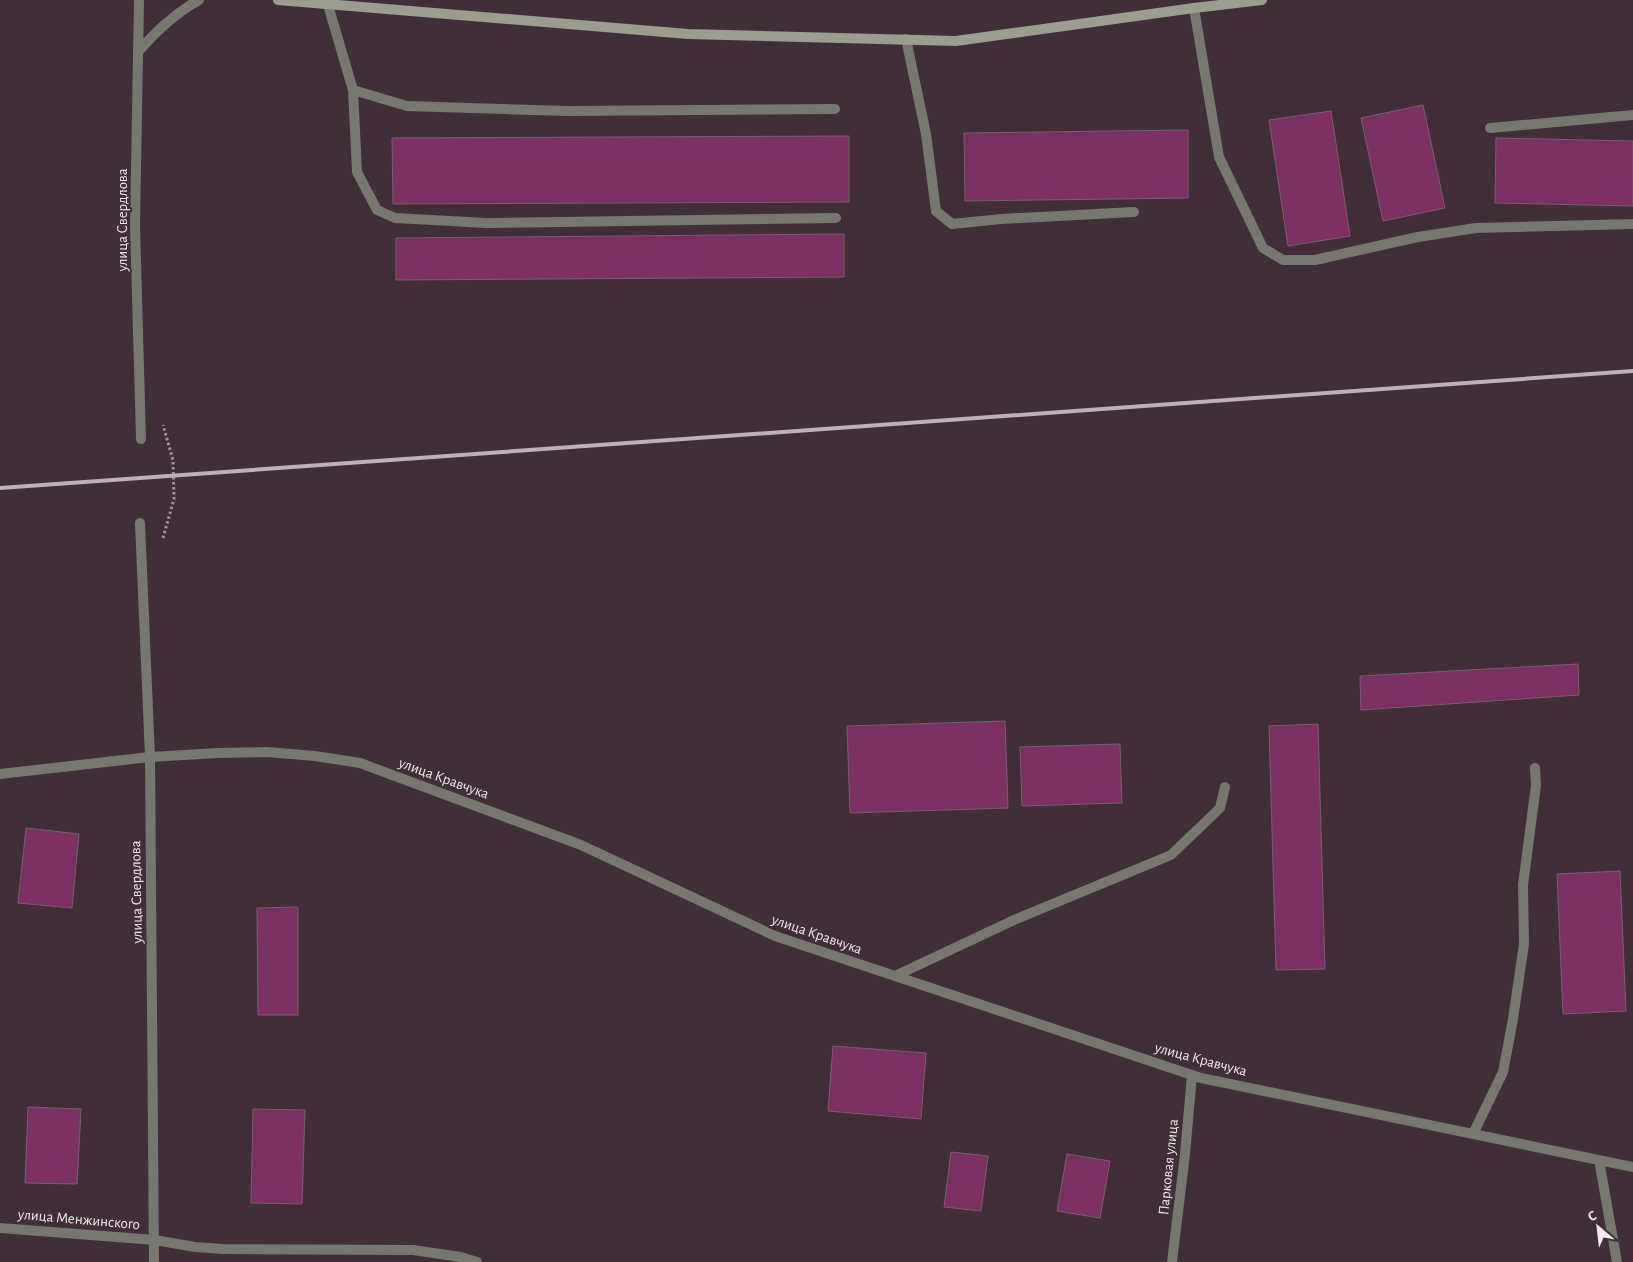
<svg xmlns="http://www.w3.org/2000/svg" width="1633" height="1262" viewBox="0 0 1633 1262" font-family="'Alegreya Sans',sans-serif">
	<rect width="100%" height="100%" fill="#402e38"/>
	<path fill="#7d2f63" stroke="#75616d" d="M 1423,105 L 1445,208 L 1383,221 L 1361,118 Z
		M 1331,111 L 1350,236 L 1288,246 L 1269,120 Z
		M 1188,130 L 1188,198 L 965,201 L 964,133 Z
		M 849,136 L 849,202 L 393,204 L 392,138 Z
		M 1496,138 L 1633,141 L 1633,206 L 1495,203 Z
		M 844,234 L 844,277 L 396,280 L 396,238 Z
		M 1578,664 L 1579,695 L 1361,710 L 1360,676 Z
		M 1005,721 L 1008,808 L 850,813 L 847,726 Z
		M 1318,724 L 1325,969 L 1276,970 L 1269,726 Z
		M 1120,744 L 1122,803 L 1022,806 L 1020,747 Z
		M 26,828 L 79,834 L 72,908 L 18,903 Z
		M 1620,871 L 1626,1011 L 1563,1014 L 1557,874 Z
		M 298,907 L 298,1015 L 258,1015 L 257,908 Z
		M 833,1046 L 926,1053 L 921,1119 L 828,1111 Z
		M 28,1107 L 81,1109 L 77,1184 L 25,1183 Z
		M 253,1109 L 305,1110 L 302,1204 L 251,1203 Z
		M 951,1152 L 988,1156 L 981,1211 L 944,1207 Z
		M 1067,1154 L 1110,1161 L 1100,1218 L 1057,1211 Z"/>
	<g fill="none" stroke-linecap="round" stroke-linejoin="round">
		<path stroke="#a1929b" stroke-width="3" stroke-dasharray="2.5 2.5" stroke-linecap="butt" d="M 163,538 L 174,499 L 173,460 L 163,425"/>
		<path stroke="#76776e" stroke-width="10" d="M 328,5 L 353,90 L 357,172 L 377,210 L 395,218 L 486,223 L 836,218
			M 1194,8 L 1219,157 L 1263,248 L 1283,260 L 1315,260 L 1418,237 L 1476,228 L 1633,224
			M 906,39 L 926,134 L 936,211 L 952,224 L 1001,219 L 1134,212
			M 353,90 L 407,106 L 567,111 L 835,109
			M 1490,128 L 1633,115
			M 0,774 L 150,757 L 218,753 L 267,752 L 315,756 L 360,763 L 581,845 L 775,936 L 1201,1078 L 1633,1167
			M 895,976 L 1014,920 L 1171,855 L 1220,808 L 1225,787
			M 1473,1134 L 1503,1072 L 1513,1019 L 1524,944 L 1523,885 L 1536,785 L 1535,768
			M 1599,1160 L 1617,1262
			M 155,1240 L 195,1247 L 223,1249 L 413,1250 L 461,1257 L 477,1262
			M 1172,1262 L 1185,1154 L 1192,1075"/>
		<path stroke="#76776e" stroke-width="10" d="M 139,0 L 135,225 L 141,439
			M 138,52 C 156,31 175,13 199,0
			M 140,523 L 150,757 L 154,1262
			M 0,1228 L 155,1240"/>
		<path stroke="#9b9d8e" stroke-width="10" d="M 278,0 L 688,34 L 956,41 L 1194,8 L 1262,0"/>
		<path stroke="#beb0b8" stroke-width="4" d="M 0,488 L 1633,371"/>
	</g>
	<g text-anchor="middle" stroke-width="4.5" stroke-linejoin="round" paint-order="stroke">
		<g font-size="15" fill="#f3e7ee" stroke="#402e38">
			<text transform="translate(122 220) rotate(-90)" y="5">улица Свердлова</text>
			<text transform="translate(444 778) rotate(20)" y="5">улица Кравчука</text>
			<text transform="translate(136 892) rotate(-91)" y="5">улица Свердлова</text>
			<text transform="translate(817 934) rotate(19)" y="5">улица Кравчука</text>
			<text transform="translate(1201 1059) rotate(15)" y="5">улица Кравчука</text>
			<text transform="translate(1168 1167) rotate(-84)" y="5">Парковая улица</text>
			<text transform="translate(79 1219) rotate(5)" y="5">улица Менжинского</text>
		</g>
	</g>
	<g transform="translate(1598 1227) rotate(332)" stroke="#402e38" stroke-width="4" paint-order="stroke">
	<path d="M0-4L9 19L0 12L-9 19Z" fill="#f3e7ee"/>
	<text y="-8" font-size="14" font-weight="bold" text-anchor="middle" fill="#f3e7ee">С</text>
	</g>
</svg>
